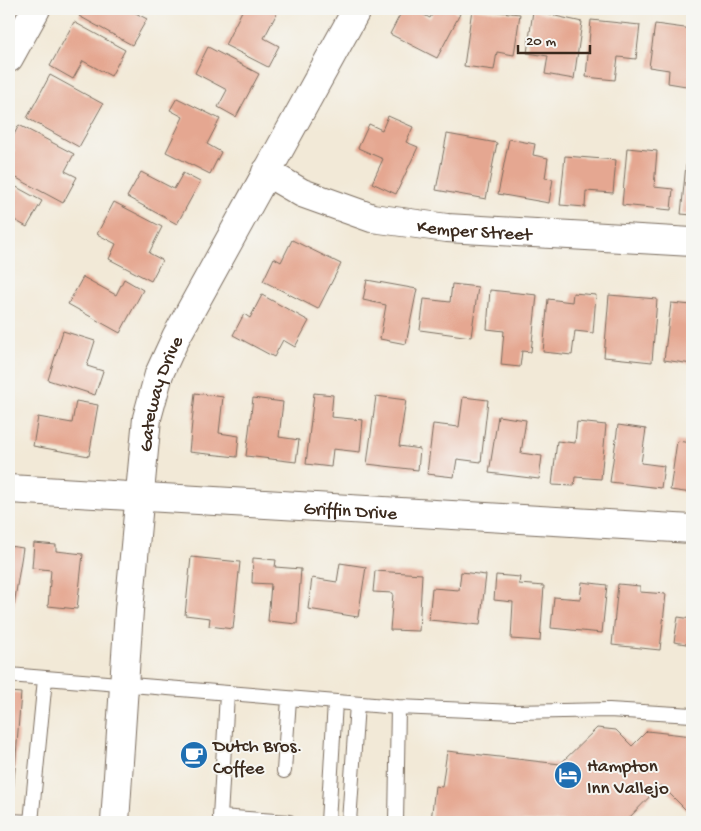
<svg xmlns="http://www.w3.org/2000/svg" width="701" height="831" viewBox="0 0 701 831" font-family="'Gochi Hand',sans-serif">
	<rect width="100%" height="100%" fill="#f6f6f2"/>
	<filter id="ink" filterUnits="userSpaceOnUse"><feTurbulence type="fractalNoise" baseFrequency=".02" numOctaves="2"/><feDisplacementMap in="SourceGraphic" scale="10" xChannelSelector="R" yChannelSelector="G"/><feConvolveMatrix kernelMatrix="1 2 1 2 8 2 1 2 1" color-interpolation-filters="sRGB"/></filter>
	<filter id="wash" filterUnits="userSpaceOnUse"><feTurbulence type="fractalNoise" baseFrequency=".0096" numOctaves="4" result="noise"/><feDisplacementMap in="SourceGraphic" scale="20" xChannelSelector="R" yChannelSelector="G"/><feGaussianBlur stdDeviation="1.12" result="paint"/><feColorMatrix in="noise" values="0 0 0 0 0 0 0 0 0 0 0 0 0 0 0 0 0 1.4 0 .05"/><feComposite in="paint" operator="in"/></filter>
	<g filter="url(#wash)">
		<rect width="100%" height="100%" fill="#f2e9d7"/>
		<g id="blocks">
			<path fill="#e5a791" d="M 83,9 L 128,9 L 147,19 L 132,45 L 79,16 Z
				M 243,9 L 269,9 L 277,13 L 264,38 L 279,46 L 268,67 L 225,45 Z
				M 403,9 L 412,9 L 430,18 L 435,9 L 450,9 L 460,14 L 437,58 L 390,34 Z
				M 472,9 L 520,14 L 514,55 L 497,52 L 494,70 L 464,66 Z
				M 533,11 L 582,22 L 574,79 L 545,74 L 548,56 L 527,53 Z
				M 591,20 L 640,25 L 636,59 L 618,57 L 615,80 L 586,77 Z
				M 74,22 L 125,50 L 111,76 L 83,61 L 73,79 L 50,66 Z
				M 655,24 L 692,29 L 692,87 L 668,83 L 669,70 L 649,67 Z
				M 208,47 L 259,74 L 236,117 L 218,107 L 227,90 L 195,73 Z
				M 50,75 L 103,104 L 79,147 L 27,118 Z
				M 177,98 L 220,119 L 207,144 L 221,152 L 210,174 L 166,152 L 183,117 L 170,110 Z
				M 388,116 L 413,127 L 406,142 L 418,147 L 396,194 L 372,183 L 383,159 L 358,148 L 369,124 L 382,130 Z
				M 19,125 L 74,154 L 65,171 L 77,177 L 63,203 L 9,174 L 9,161 L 15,149 L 9,144 Z
				M 447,134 L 497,143 L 486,199 L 436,190 Z
				M 509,139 L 535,144 L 533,155 L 548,158 L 545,178 L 553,179 L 549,203 L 498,194 Z
				M 627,148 L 657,151 L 654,187 L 673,189 L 671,210 L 622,205 Z
				M 565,156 L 616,160 L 613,193 L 586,191 L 585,207 L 560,205 Z
				M 686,165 L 692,165 L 692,215 L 681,214 Z
				M 141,172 L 174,189 L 183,173 L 200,182 L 177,224 L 127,197 Z
				M 9,183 L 42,201 L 27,227 L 9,217 Z
				M 114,202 L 162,227 L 149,253 L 162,260 L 151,281 L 109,259 L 116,244 L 97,234 Z
				M 292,240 L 341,264 L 318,309 L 263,281 L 274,258 L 281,262 Z
				M 83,277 L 116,295 L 124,279 L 143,290 L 120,333 L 68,304 Z
				M 367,280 L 417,289 L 406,344 L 380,339 L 386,305 L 363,300 Z
				M 452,284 L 478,287 L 471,337 L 420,330 L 424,299 L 450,302 Z
				M 490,290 L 537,295 L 531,352 L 522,351 L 520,367 L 501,365 L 504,331 L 487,329 Z
				M 573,293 L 596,295 L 593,333 L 575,331 L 572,355 L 543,352 L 548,299 L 572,302 Z
				M 262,295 L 309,321 L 295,347 L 283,340 L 274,357 L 233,335 L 244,314 L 250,318 Z
				M 609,295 L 657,299 L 652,362 L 604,357 Z
				M 671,303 L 692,305 L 692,364 L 664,360 Z
				M 63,331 L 95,341 L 87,366 L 103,371 L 95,395 L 48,380 Z
				M 195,393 L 223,397 L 219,433 L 239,436 L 237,457 L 189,452 Z
				M 314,393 L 333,395 L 331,417 L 363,420 L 360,452 L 333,449 L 331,467 L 306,464 Z
				M 376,396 L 406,400 L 399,446 L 420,449 L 418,470 L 367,464 Z
				M 463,397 L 488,400 L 481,462 L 457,459 L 454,477 L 427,474 L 433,424 L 459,427 Z
				M 253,398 L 283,402 L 279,437 L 299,440 L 296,462 L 246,456 Z
				M 76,401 L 98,405 L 89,456 L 33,446 L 38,417 L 72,423 Z
				M 498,416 L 526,420 L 521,453 L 542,456 L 539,479 L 489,473 Z
				M 577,422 L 606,425 L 601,479 L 575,477 L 574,486 L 552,485 L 557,441 L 575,443 Z
				M 618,425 L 646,429 L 641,463 L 664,466 L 661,488 L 610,482 Z
				M 677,441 L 692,443 L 692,493 L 670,490 Z
				M 34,543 L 56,545 L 56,551 L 83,554 L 77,609 L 48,606 L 51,570 L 32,568 Z
				M 9,546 L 23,548 L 14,605 L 9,604 Z
				M 191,557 L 240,562 L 233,629 L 209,626 L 210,618 L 185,615 Z
				M 253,558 L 276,560 L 275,567 L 301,569 L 297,624 L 268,621 L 271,584 L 252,583 Z
				M 340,563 L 366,567 L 358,617 L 308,609 L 312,578 L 337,582 Z
				M 375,571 L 422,574 L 419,631 L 390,630 L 393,593 L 373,592 Z
				M 461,572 L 486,575 L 480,625 L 429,620 L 432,588 L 459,590 Z
				M 496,575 L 520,577 L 519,584 L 544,586 L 540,641 L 511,639 L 513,602 L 494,600 Z
				M 582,582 L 607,585 L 602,633 L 551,628 L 554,597 L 580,599 Z
				M 618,584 L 640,586 L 640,592 L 666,594 L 660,650 L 612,645 Z
				M 678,617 L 692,619 L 692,645 L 674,642 Z
				M 9,692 L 21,693 L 11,819 L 9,819 Z
				M 597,728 L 616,730 L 632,746 L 647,731 L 692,736 L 692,816 L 661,785 L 626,821 L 627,822 L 431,821 L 435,786 L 442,787 L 447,751 L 560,764 Z"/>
		</g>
	</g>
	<g filter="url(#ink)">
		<use href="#blocks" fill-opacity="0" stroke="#7b6d5f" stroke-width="1"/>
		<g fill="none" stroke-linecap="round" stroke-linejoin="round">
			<defs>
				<path id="lane" d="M 9,675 L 398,707 L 516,712 L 609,710 L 692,715
					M 227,694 L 220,817 L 289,822
					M 284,771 L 289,699
					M 9,821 L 30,822
					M 31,822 L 45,679
					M 328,822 L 335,702
					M 349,822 L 357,704
					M 396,822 L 398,707"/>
				<g id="street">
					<path d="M 9,58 L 36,9"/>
					<path id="s1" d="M 266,172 L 302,193 L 372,218 L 447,228 L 692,242"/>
					<path id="s2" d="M 9,489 L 692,529"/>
					<path id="s3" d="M 115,822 L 129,610 L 147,418 L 159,374 L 176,337 L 357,9"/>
				</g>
			</defs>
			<use href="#lane" stroke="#7b6d5f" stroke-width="16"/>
			<use href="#street" stroke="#7b6d5f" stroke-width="30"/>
			<use href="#lane" stroke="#fff" stroke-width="14"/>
			<use href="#street" stroke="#fff" stroke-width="28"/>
		</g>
	</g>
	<defs>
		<symbol id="cafe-disc" viewBox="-11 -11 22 22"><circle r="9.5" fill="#1f6fb2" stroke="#f6f6f2"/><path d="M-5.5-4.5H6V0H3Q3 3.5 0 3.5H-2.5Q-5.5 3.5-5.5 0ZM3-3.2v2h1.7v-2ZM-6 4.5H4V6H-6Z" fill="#fff"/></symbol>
		<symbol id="hotel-disc" viewBox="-11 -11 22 22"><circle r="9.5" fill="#1f6fb2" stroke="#f6f6f2"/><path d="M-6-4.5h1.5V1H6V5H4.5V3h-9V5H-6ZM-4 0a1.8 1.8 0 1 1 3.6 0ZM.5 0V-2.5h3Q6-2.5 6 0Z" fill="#fff"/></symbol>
	</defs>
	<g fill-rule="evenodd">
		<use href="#cafe-disc" x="178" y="739" width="32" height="32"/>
		<use href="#hotel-disc" x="552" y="759" width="32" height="32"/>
	</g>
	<g text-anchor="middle" stroke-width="4" stroke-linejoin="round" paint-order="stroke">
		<g font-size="19" fill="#3b2a1e" stroke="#f6f6f2">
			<text dy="7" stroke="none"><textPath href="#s1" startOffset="219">Kemper Street</textPath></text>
			<text dy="7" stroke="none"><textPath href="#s3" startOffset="432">Gateway Drive</textPath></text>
			<text dy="7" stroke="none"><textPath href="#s2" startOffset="342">Griffin Drive</textPath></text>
		</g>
		<g font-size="19" fill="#3b2a1e" stroke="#f6f6f2" text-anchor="start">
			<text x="213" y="751">Dutch Bros.<tspan x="213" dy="22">Coffee</tspan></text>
			<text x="587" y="771">Hampton<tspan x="587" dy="22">Inn Vallejo</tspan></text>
		</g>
	</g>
	<rect width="701" height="831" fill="none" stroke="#f6f6f2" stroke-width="30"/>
	<path d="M518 45v8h72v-8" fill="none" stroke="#3b2a1e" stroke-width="2.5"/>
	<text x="526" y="45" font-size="15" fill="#3b2a1e" stroke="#f6f6f2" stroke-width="4" paint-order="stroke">20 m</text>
</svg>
